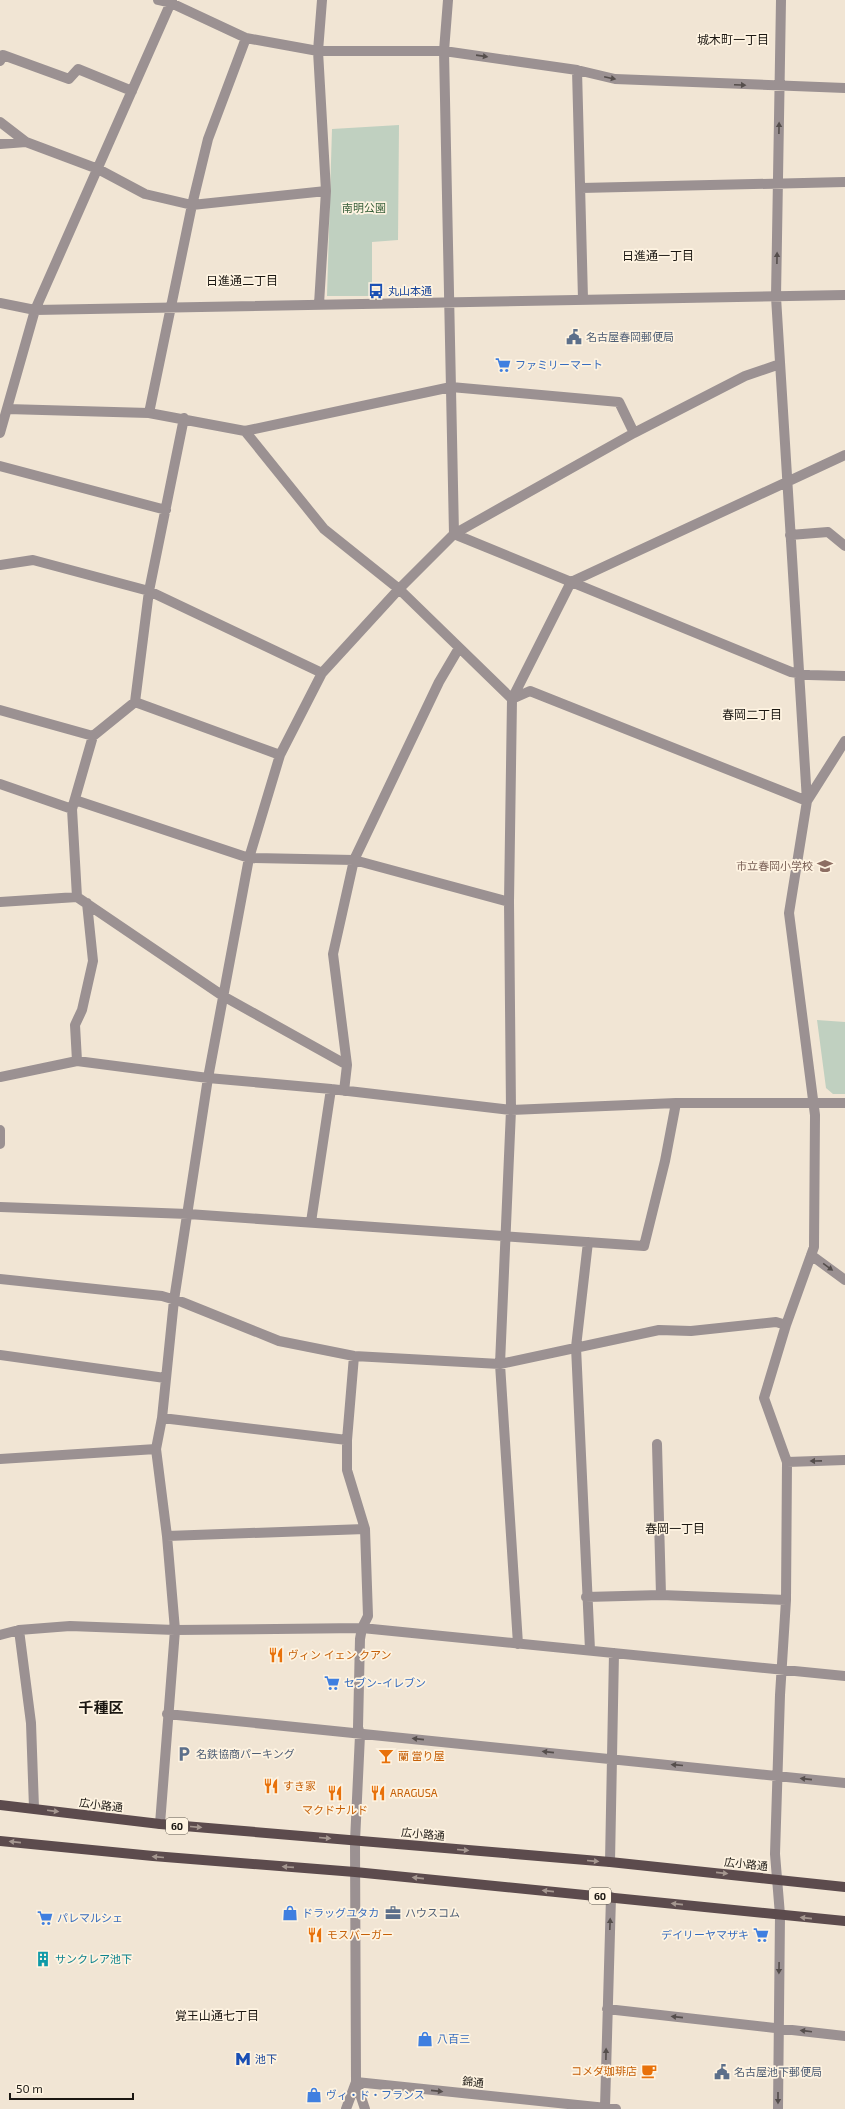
<svg xmlns="http://www.w3.org/2000/svg" width="845" height="2109" viewBox="0 0 845 2109" font-family="'Exo 2','Noto Sans JP',sans-serif">
	<rect width="100%" height="100%" fill="#f1e5d4"/>
	<path fill="#c0d0c0" d="M 399,125 L 398,240 L 372,242 L 372,296 L 327,296 L 332,129 Z
		M 817,1020 L 845,1022 L 845,1094 L 833,1094 L 826,1088 Z"/>
	<g fill="none" stroke-linecap="round" stroke-linejoin="round">
		<path stroke="#9b9192" stroke-width="10" d="M 158,0 L 171,3 L 246,38 L 318,51 L 444,51 L 577,70 L 615,79 L 845,88
			M 0,61 L 3,55 L 69,79 L 78,69 L 132,91
			M 577,70 L 583,299
			M 0,122 L 26,142
			M 0,144 L 26,142 L 98,169 L 145,194 L 192,205 L 326,191
			M 581,188 L 845,182
			M 0,303 L 35,310 L 845,295
			M 319,304 L 326,191 L 318,51 L 322,0
			M 7,409 L 149,413 L 245,431 L 324,529 L 399,589 L 512,699 L 509,902 L 511,1110 L 500,1364 L 518,1644
			M 149,413 L 192,205 L 208,139 L 246,38
			M 184,418 L 149,591 L 135,702 L 93,736 L 72,809 L 77,897 L 223,996 L 347,1065
			M 245,431 L 451,387 L 619,402 L 634,433
			M 0,433 L 35,310 L 172,0
			M 0,466 L 166,510
			M 454,534 L 791,672 L 809,675 L 845,676
			M 454,534 L 634,433 L 745,376 L 780,364
			M 790,535 L 828,532 L 845,546
			M 0,565 L 33,560 L 149,591 L 322,673
			M 512,699 L 530,691 L 807,801 L 776,297 L 781,0
			M 512,699 L 571,582 L 845,455
			M 135,702 L 280,755
			M 0,710 L 93,736
			M 0,784 L 72,809
			M 75,800 L 249,858 L 354,860 L 509,902
			M 0,902 L 77,897
			M 77,1061 L 75,1025 L 82,1010 L 93,961 L 87,903
			M 0,1077 L 77,1061 L 208,1078 L 331,1089 L 511,1110 L 676,1103 L 845,1103
			M 344,1091 L 347,1065 L 333,954 L 354,860 L 439,682 L 459,648
			M 0,1130 L 0,1144
			M 0,1207 L 188,1214 L 644,1246 L 665,1161 L 676,1103
			M 311,1222 L 331,1089
			M 588,1242 L 576,1347 L 590,1650
			M 811,1255 L 845,1280
			M 0,1279 L 162,1296 L 182,1302 L 279,1341 L 354,1356 L 500,1364 L 659,1330 L 691,1331 L 776,1322 L 786,1325
			M 0,1355 L 165,1378
			M 354,1356 L 347,1440 L 347,1470 L 365,1529 L 368,1616 L 362,1628 L 360,1639 L 358,1727 L 360,1735 L 355,1841 L 356,2082 L 365,2109
			M 162,1418 L 347,1440
			M 657,1444 L 661,1595
			M 0,1459 L 156,1449
			M 787,1462 L 845,1460
			M 167,1536 L 365,1529
			M 586,1597 L 661,1595 L 786,1600
			M 19,1630 L 31,1723 L 34,1808
			M 0,1635 L 19,1630 L 70,1626 L 175,1630 L 362,1628 L 845,1676
			M 167,1714 L 845,1783
			M 160,1824 L 175,1630 L 167,1536 L 156,1449 L 162,1418 L 174,1300 L 208,1078 L 249,858 L 280,755 L 322,673 L 399,589 L 454,534 L 444,51 L 448,0
			M 610,1862 L 614,1653
			M 607,2009 L 845,2036
			M 356,2082 L 616,2109
			M 605,2107 L 611,1897
			M 346,2109 L 356,2082
			M 778,2109 L 780,1915 L 775,1854 L 780,1695 L 786,1600 L 787,1462 L 764,1398 L 786,1325 L 814,1247 L 815,1115 L 789,913 L 807,801 L 845,741"/>
		<path stroke="#5c4b4d" stroke-width="10" d="M 0,1805 L 160,1824 L 610,1862 L 845,1887
			M 0,1841 L 153,1856 L 355,1872 L 845,1921"/>
	</g>
	<defs><path id="oneway-solid" d="M-6-.8H1V-3.2L6.5 0L1 3.2V.8H-6Z"/></defs>
	<g fill="#554e4c">
		<use href="#oneway-solid" transform="translate(482 56) rotate(8)"/>
		<use href="#oneway-solid" transform="translate(610 78) rotate(12)"/>
		<use href="#oneway-solid" transform="translate(740 85) rotate(2)"/>
		<use href="#oneway-solid" transform="translate(779 128) rotate(-89)"/>
		<use href="#oneway-solid" transform="translate(777 258) rotate(-89)"/>
		<use href="#oneway-solid" transform="translate(828 1267) rotate(36)"/>
		<use href="#oneway-solid" transform="translate(816 1461) rotate(179)"/>
		<use href="#oneway-solid" transform="translate(418 1739) rotate(-174)"/>
		<use href="#oneway-solid" transform="translate(548 1752) rotate(-174)"/>
		<use href="#oneway-solid" transform="translate(677 1765) rotate(-175)"/>
		<use href="#oneway-solid" transform="translate(806 1779) rotate(-174)"/>
		<use href="#oneway-solid" transform="translate(610 1924) rotate(-88)"/>
		<use href="#oneway-solid" transform="translate(779 1968) rotate(91)"/>
		<use href="#oneway-solid" transform="translate(677 2017) rotate(-174)"/>
		<use href="#oneway-solid" transform="translate(806 2031) rotate(-173)"/>
		<use href="#oneway-solid" transform="translate(606 2054) rotate(-89)"/>
		<use href="#oneway-solid" transform="translate(437 2091) rotate(6)"/>
		<use href="#oneway-solid" transform="translate(778 2098) rotate(90)"/>
	</g>
	<g fill="#a59790">
		<use href="#oneway-solid" transform="translate(53 1811) rotate(7)"/>
		<use href="#oneway-solid" transform="translate(196 1827) rotate(5)"/>
		<use href="#oneway-solid" transform="translate(325 1838) rotate(5)"/>
		<use href="#oneway-solid" transform="translate(15 1842) rotate(-174)"/>
		<use href="#oneway-solid" transform="translate(463 1850) rotate(5)"/>
		<use href="#oneway-solid" transform="translate(158 1857) rotate(-175)"/>
		<use href="#oneway-solid" transform="translate(593 1861) rotate(5)"/>
		<use href="#oneway-solid" transform="translate(288 1867) rotate(-176)"/>
		<use href="#oneway-solid" transform="translate(722 1873) rotate(6)"/>
		<use href="#oneway-solid" transform="translate(418 1878) rotate(-174)"/>
		<use href="#oneway-solid" transform="translate(548 1891) rotate(-174)"/>
		<use href="#oneway-solid" transform="translate(677 1904) rotate(-174)"/>
		<use href="#oneway-solid" transform="translate(806 1918) rotate(-174)"/>
	</g>
	<defs>
		<symbol id="bus-bare" viewBox="-9 -9 18 18"><path d="M-5-6H5V4H4V6H2V4H-2V6H-4V4H-5ZM-3.5-4V0h7V-4ZM-3.5 1.2v1.5H-2V1.2ZM2 1.2v1.5H3.5V1.2Z" fill="#1a4fb4" stroke="#fef3e1" stroke-width="2.5" paint-order="stroke"/></symbol>
		<symbol id="civic-bare" viewBox="-9 -9 18 18"><path d="M-.6-6.5H3V-4.5H.6V-3L4-1V1h2V6H-6V1h2V-1L-.6-3ZM-1.2 2.5V6h2.4V2.5Z" fill="#5c6f8a" stroke="#fef3e1" stroke-width="2.5" paint-order="stroke"/></symbol>
		<symbol id="supermarket-bare" viewBox="-9 -9 18 18"><path d="M-6-5.5h2.5l.6 2H6L4.5 2H-2.5L-4.4-4H-6ZM-1.5 3.2a1.3 1.3 0 1 0 .1 0ZM3 3.2a1.3 1.3 0 1 0 .1 0Z" fill="#3f7fe0" stroke="#fef3e1" stroke-width="2.5" paint-order="stroke"/></symbol>
		<symbol id="school-bare" viewBox="-9 -9 18 18"><path d="M0-5L7-2L0 1L-7-2ZM-4 1L0 2.5L4 1V4Q0 6-4 4Z" fill="#8d6e63" stroke="#fef3e1" stroke-width="2.5" paint-order="stroke"/></symbol>
		<symbol id="restaurant-bare" viewBox="-9 -9 18 18"><path d="M-5-6h1v4h1v-4h1v4h1v-4h1v5L-1.5 .5V6h-2V.5L-5-1ZM5-6V6H3V1.5H1.5Q1.5-4 5-6Z" fill="#e8710a" stroke="#fef3e1" stroke-width="2.5" paint-order="stroke"/></symbol>
		<symbol id="parking-bare" viewBox="-9 -9 18 18"><path d="M-3.5-5.5H1a3.5 3.5 0 0 1 0 7H-1V5.5H-3.5ZM-1-3.4V-.6H.8a1.4 1.4 0 0 0 0-2.8Z" fill="#5c6f8a" stroke="#fef3e1" stroke-width="2.5" paint-order="stroke"/></symbol>
		<symbol id="bar-bare" viewBox="-9 -9 18 18"><path d="M-6-5H6L.8 .8V4.5H3.5V6h-7V4.5H-.8V.8Z" fill="#e8710a" stroke="#fef3e1" stroke-width="2.5" paint-order="stroke"/></symbol>
		<symbol id="shop-bare" viewBox="-9 -9 18 18"><path d="M-5-2.5h2.3a2.7 3.5 0 0 1 5.4 0H5L5.5 6h-11ZM-1.5-2.5h3a1.5 2.3 0 0 0-3 0Z" fill="#3f7fe0" stroke="#fef3e1" stroke-width="2.5" paint-order="stroke"/></symbol>
		<symbol id="office-bare" viewBox="-9 -9 18 18"><path d="M-6-3h4V-5.5h4V-3h4V5H-6ZM-1-4.5V-3h2v-1.5ZM-6 0V1H6V0Z" fill="#5c6f8a" stroke="#fef3e1" stroke-width="2.5" paint-order="stroke"/></symbol>
		<symbol id="building-bare" viewBox="-9 -9 18 18"><path d="M-4-6H4V6H1V3H-1V6H-4ZM-2.5-4.3h1.7v1.8h-1.7ZM.8-4.3h1.7v1.8H.8ZM-2.5-1h1.7V.8h-1.7ZM.8-1h1.7V.8H.8Z" fill="#0f9aa8" stroke="#fef3e1" stroke-width="2.5" paint-order="stroke"/></symbol>
		<symbol id="metro-bare" viewBox="-9 -9 18 18"><path d="M-5.5 5V-5H-3L0 0L3-5H5.5V5H3V-.5L0 4L-3-.5V5Z" fill="#1a4fb4" stroke="#fef3e1" stroke-width="2.5" paint-order="stroke"/></symbol>
		<symbol id="cafe-bare" viewBox="-9 -9 18 18"><path d="M-5.5-4.5H6V0H3Q3 3.5 0 3.5H-2.5Q-5.5 3.5-5.5 0ZM3-3.2v2h1.7v-2ZM-6 4.5H4V6H-6Z" fill="#e8710a" stroke="#fef3e1" stroke-width="2.5" paint-order="stroke"/></symbol>
	</defs>
	<g fill-rule="evenodd">
		<use href="#bus-bare" x="365" y="280" width="22" height="22"/>
		<use href="#civic-bare" x="563" y="326" width="22" height="22"/>
		<use href="#supermarket-bare" x="492" y="354" width="22" height="22"/>
		<use href="#school-bare" x="814" y="855" width="22" height="22"/>
		<use href="#restaurant-bare" x="265" y="1644" width="22" height="22"/>
		<use href="#supermarket-bare" x="321" y="1672" width="22" height="22"/>
		<use href="#parking-bare" x="173" y="1743" width="22" height="22"/>
		<use href="#bar-bare" x="375" y="1745" width="22" height="22"/>
		<use href="#restaurant-bare" x="260" y="1775" width="22" height="22"/>
		<use href="#restaurant-bare" x="324" y="1782" width="22" height="22"/>
		<use href="#restaurant-bare" x="367" y="1782" width="22" height="22"/>
		<use href="#shop-bare" x="279" y="1902" width="22" height="22"/>
		<use href="#office-bare" x="382" y="1902" width="22" height="22"/>
		<use href="#supermarket-bare" x="34" y="1907" width="22" height="22"/>
		<use href="#restaurant-bare" x="304" y="1924" width="22" height="22"/>
		<use href="#supermarket-bare" x="750" y="1924" width="22" height="22"/>
		<use href="#building-bare" x="32" y="1948" width="22" height="22"/>
		<use href="#shop-bare" x="414" y="2028" width="22" height="22"/>
		<use href="#metro-bare" x="232" y="2048" width="22" height="22"/>
		<use href="#cafe-bare" x="638" y="2060" width="22" height="22"/>
		<use href="#civic-bare" x="711" y="2061" width="22" height="22"/>
		<use href="#shop-bare" x="303" y="2084" width="22" height="22"/>
	</g>
	<g text-anchor="middle" stroke-width="3.5" stroke-linejoin="round" paint-order="stroke">
		<g fill="#fef3e1" stroke="#5f5950" stroke-width="1">
			<rect x="166" y="1818" width="22" height="16" rx="3"/>
			<rect x="589" y="1888" width="22" height="16" rx="3"/>
		</g>
		<g font-size="10" font-weight="bold" fill="#1b1712">
			<text x="177" y="1830">60</text>
			<text x="600" y="1900">60</text>
		</g>
		<g font-size="11" fill="#375f39" stroke="#fef3e1">
			<text x="364" y="212">南明公園</text>
		</g>
		<g font-size="11" fill="#164399" stroke="#fef3e1" text-anchor="start">
			<text x="388" y="295">丸山本通</text>
			<text x="255" y="2063">池下</text>
		</g>
		<g font-size="11" fill="#4e5e75" stroke="#fef3e1" text-anchor="start">
			<text x="586" y="341">名古屋春岡郵便局</text>
			<text x="196" y="1758">名鉄協商パーキング</text>
			<text x="405" y="1917">ハウスコム</text>
			<text x="734" y="2076">名古屋池下郵便局</text>
		</g>
		<g font-size="11" fill="#366cbe" stroke="#fef3e1" text-anchor="start">
			<text x="515" y="369">ファミリーマート</text>
			<text x="344" y="1687">セブン-イレブン</text>
			<text x="302" y="1917">ドラッグユタカ</text>
			<text x="57" y="1922">パレマルシェ</text>
			<text x="749" y="1939" text-anchor="end">デイリーヤマザキ</text>
			<text x="437" y="2043">八百三</text>
			<text x="326" y="2099">ヴィ・ド・フランス</text>
		</g>
		<g font-size="11" fill="#785e54" stroke="#fef3e1" text-anchor="end">
			<text x="813" y="870">市立春岡小学校</text>
		</g>
		<g font-size="11" fill="#c56008" stroke="#fef3e1" text-anchor="start">
			<text x="288" y="1659">ヴィン イェン クアン</text>
			<text x="398" y="1760">蘭 當り屋</text>
			<text x="283" y="1790">すき家</text>
			<text x="390" y="1797">ARAGUSA</text>
			<text x="335" y="1814" text-anchor="middle">マクドナルド</text>
			<text x="327" y="1939">モスバーガー</text>
			<text x="637" y="2075" text-anchor="end">コメダ珈琲店</text>
		</g>
		<g font-size="11" fill="#1b1712" stroke="#fef3e1">
			<text transform="translate(101 1805) rotate(7)" y="4">広小路通</text>
			<text transform="translate(423 1834) rotate(5)" y="4">広小路通</text>
			<text transform="translate(746 1864) rotate(6)" y="4">広小路通</text>
			<text transform="translate(473 2082) rotate(6)" y="4">錦通</text>
		</g>
		<g font-size="11" fill="#0d838f" stroke="#fef3e1" text-anchor="start">
			<text x="55" y="1963">サンクレア池下</text>
		</g>
		<g font-size="12" fill="#1b1712" stroke="#fef3e1">
			<text x="733" y="44">城木町一丁目</text>
			<text x="658" y="260">日進通一丁目</text>
			<text x="242" y="285">日進通二丁目</text>
			<text x="752" y="719">春岡二丁目</text>
			<text x="675" y="1533">春岡一丁目</text>
			<text x="217" y="2020">覚王山通七丁目</text>
		</g>
		<g font-size="15" font-weight="bold" fill="#1b1712" stroke="#fef3e1">
			<text x="101" y="1713">千種区</text>
		</g>
	</g>
	<path d="M10 2093v6h123v-6" fill="none" stroke="#1b1712" stroke-width="2"/>
	<text x="16" y="2093" font-size="12" fill="#1b1712" stroke="#fef3e1" stroke-width="3" paint-order="stroke">50 m</text>
</svg>
